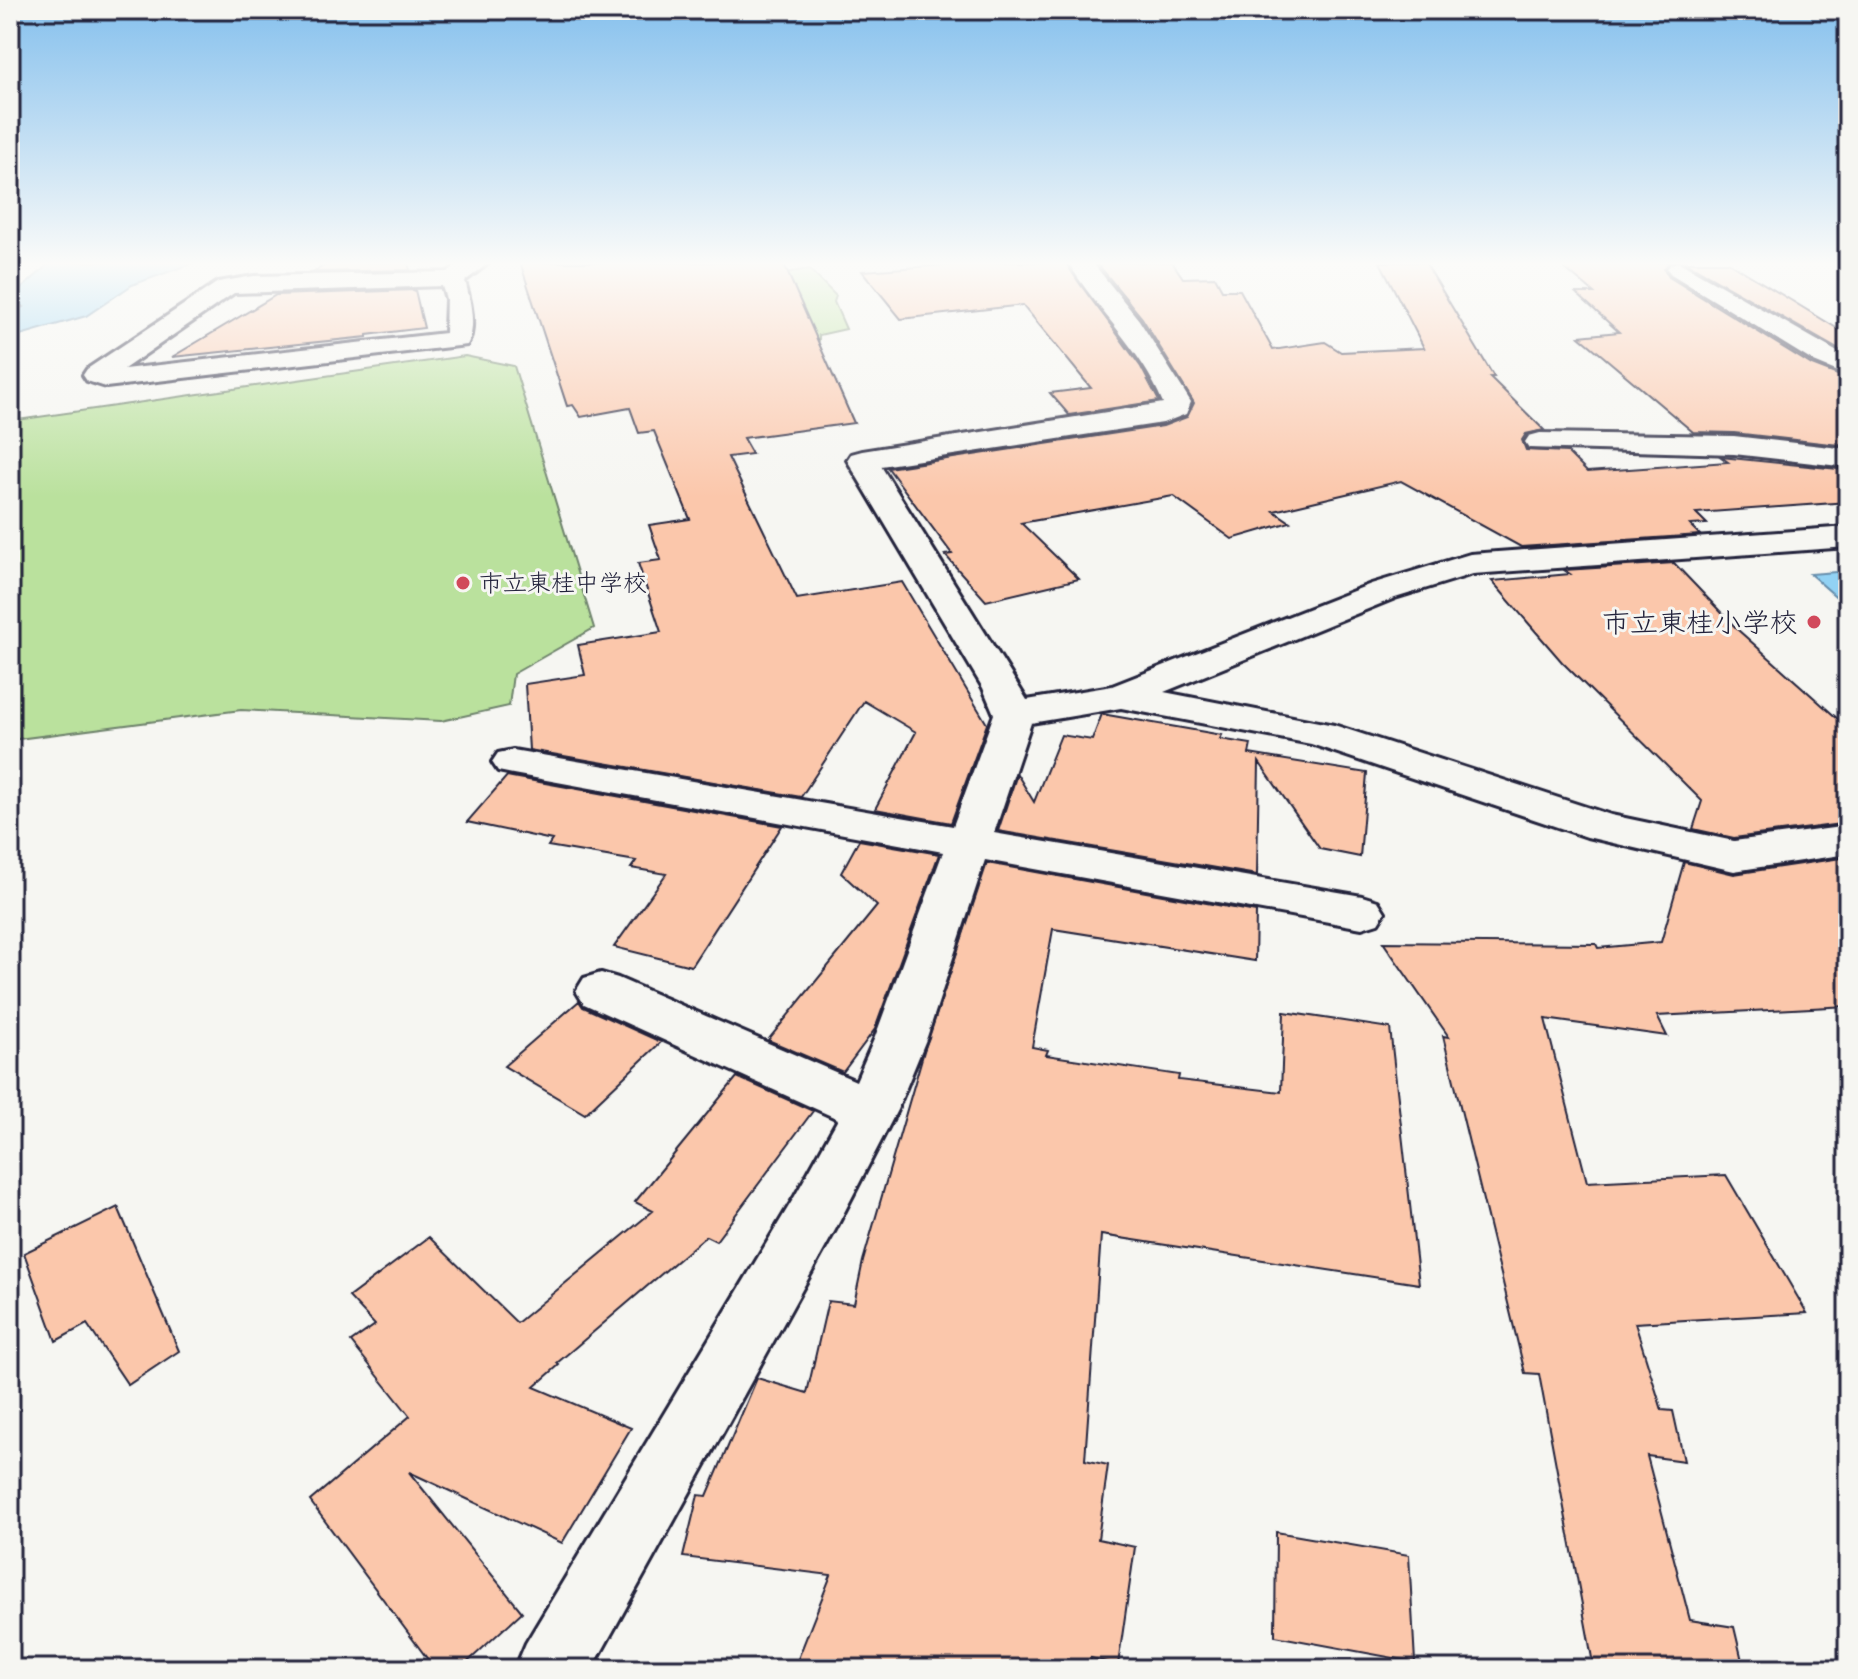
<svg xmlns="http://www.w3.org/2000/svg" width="1858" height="1679" viewBox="0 0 1858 1679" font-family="'Playpen Sans','Klee One',sans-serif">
	<rect width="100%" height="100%" fill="#f6f6f2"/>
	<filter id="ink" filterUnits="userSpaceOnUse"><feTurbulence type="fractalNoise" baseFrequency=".0125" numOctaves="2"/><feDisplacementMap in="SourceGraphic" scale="16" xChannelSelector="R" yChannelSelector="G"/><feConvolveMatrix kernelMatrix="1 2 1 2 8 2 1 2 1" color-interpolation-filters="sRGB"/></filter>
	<g filter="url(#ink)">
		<path fill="#bae19d" stroke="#6e826c" stroke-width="2" d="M 809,269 L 836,296 L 834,302 L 846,329 L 819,335 L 819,341 L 726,354 L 735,281 Z
			M 465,356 L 514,366 L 594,628 L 513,674 L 509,706 L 441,721 L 241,710 L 10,740 L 10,421 Z"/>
		<path fill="#92d2f4" stroke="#658caa" stroke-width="2" d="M 51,262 L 196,262 L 132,285 L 86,316 L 10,338 L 10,309 L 25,307 L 10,302 L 10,299 Z
			M 1848,571 L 1848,607 L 1810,574 Z"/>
		<path fill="#fbc7ab" stroke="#22223b" stroke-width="2" d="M 330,262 L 408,262 L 410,270 L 314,272 Z
			M 520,262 L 783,262 L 854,423 L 743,438 L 752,454 L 728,457 L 797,599 L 902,582 L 987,724 L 951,823 L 875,809 L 916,732 L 864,701 L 801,797 L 529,750 L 525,684 L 585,675 L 578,645 L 661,632 L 638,563 L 661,560 L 649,525 L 690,519 L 654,431 L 639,433 L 630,408 L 581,417 L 573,405 L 567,406 Z
			M 988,262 L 1065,262 L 1141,367 L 1159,401 L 1069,415 L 1050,393 L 1091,388 L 1023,305 L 901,319 L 862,271 Z
			M 1096,262 L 1172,262 L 1183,278 L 1215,277 L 1222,290 L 1240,290 L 1273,350 L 1325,342 L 1341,352 L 1424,348 L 1380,262 L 1425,262 L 1494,377 L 1490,377 L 1544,430 L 1526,434 L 1522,440 L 1526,450 L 1567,452 L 1587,472 L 1728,462 L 1721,457 L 1848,470 L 1848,502 L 1696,513 L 1707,524 L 1690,525 L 1700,535 L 1521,547 L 1401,481 L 1274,511 L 1290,522 L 1232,539 L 1173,496 L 1021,523 L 1079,579 L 986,601 L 945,555 L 952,554 L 888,468 L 1163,426 L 1187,417 L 1194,403 L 1142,318 Z
			M 1557,262 L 1669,262 L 1664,269 L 1669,277 L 1812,365 L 1848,379 L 1848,446 L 1734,433 L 1693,432 L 1579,336 L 1619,332 L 1576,293 L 1594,293 Z
			M 1685,262 L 1728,262 L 1848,335 L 1848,355 Z
			M 415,290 L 424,328 L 367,335 L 367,337 L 172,357 L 276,295 Z
			M 1674,563 L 1738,630 L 1848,728 L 1848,823 L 1734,838 L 1693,829 L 1702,801 L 1562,662 L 1492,581 L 1570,574 L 1564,570 Z
			M 1102,714 L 1222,735 L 1220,739 L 1251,744 L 1249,754 L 1367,773 L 1360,857 L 1320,849 L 1259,762 L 1257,875 L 998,831 L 1017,774 L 1034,802 L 1061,735 L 1092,740 Z
			M 507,776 L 512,777 L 782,826 L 691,966 L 614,947 L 666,874 L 631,868 L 636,861 L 548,846 L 552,840 L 467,822 Z
			M 859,840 L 939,854 L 875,1029 L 843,1072 L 768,1040 L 877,906 L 841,873 Z
			M 1848,857 L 1848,1006 L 1657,1016 L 1667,1036 L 1545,1019 L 1587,1182 L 1726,1175 L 1807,1313 L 1635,1323 L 1662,1410 L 1673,1411 L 1684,1461 L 1647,1456 L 1690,1620 L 1734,1627 L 1744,1669 L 1594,1669 L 1539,1374 L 1525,1373 L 1443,1036 L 1449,1037 L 1383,942 L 1596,944 L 1598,948 L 1661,942 L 1684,862 L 1734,874 Z
			M 987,863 L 1256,912 L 1255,961 L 1053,929 L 1032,1047 L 1048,1050 L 1046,1055 L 1179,1075 L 1178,1080 L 1281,1092 L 1284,1012 L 1390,1028 L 1419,1284 L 1101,1235 L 1085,1460 L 1108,1465 L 1098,1539 L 1135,1547 L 1118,1665 L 1091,1658 L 1089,1669 L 794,1669 L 831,1575 L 683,1557 L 698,1495 L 707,1496 L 757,1378 L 807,1393 L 828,1301 L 854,1304 L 863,1261 L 924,1051 Z
			M 579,1001 L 583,1007 L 661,1042 L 585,1114 L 504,1066 Z
			M 737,1077 L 813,1111 L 716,1241 L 706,1236 L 557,1363 L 559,1365 L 534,1387 L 631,1428 L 562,1543 L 409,1472 L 522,1612 L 460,1669 L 435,1669 L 310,1501 L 410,1416 L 351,1342 L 375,1325 L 349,1297 L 429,1237 L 517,1323 L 653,1211 L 635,1202 Z
			M 118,1207 L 179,1351 L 128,1385 L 87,1324 L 56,1341 L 24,1253 Z
			M 1276,1532 L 1409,1555 L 1415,1662 L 1275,1636 Z"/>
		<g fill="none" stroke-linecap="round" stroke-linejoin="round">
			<defs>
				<path id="minor" d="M 462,262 L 490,262 L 465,281 C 470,298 477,329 467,345 L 106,387 L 87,381 L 83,375 L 87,369 L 218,282 L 254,276 L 447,272 ZM 442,286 L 446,299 L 445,333 L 124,369 L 234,293 Z
					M 1068,262 L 1092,262 L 1139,320 L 1191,402 L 1186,414 L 1163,423 L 881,466 L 1027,700 L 1112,686 L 1371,584 L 1470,554 L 1848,527 L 1848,547 L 1473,574 L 1395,598 L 1164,692 L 1334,725 L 1611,815 L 1734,841 L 1848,826 L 1848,854 L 1734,871 L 1587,837 L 1311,744 L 1121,708 L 1031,723 L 994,833 L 1362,896 L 1378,901 L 1385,912 L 1378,923 L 1362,928 L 985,860 L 927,1037 L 897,1110 L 835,1230 L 592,1669 L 515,1669 L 526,1643 L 795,1196 L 838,1119 L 584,1004 L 576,991 L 584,978 L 601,973 L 618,978 L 856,1081 L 875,1037 L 943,852 L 513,774 L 498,771 L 492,762 L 498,753 L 513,750 L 953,826 L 994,714 L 983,688 L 847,460 L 851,454 L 862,451 L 1163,403 C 1142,350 1097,311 1068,262 Z
					M 1679,262 L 1848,358 L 1848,376 L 1814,362 L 1671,274 L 1667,269 L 1671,264 Z
					M 1540,433 L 1734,436 L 1848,449 L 1848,467 L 1734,454 L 1529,448 L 1525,442 L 1529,436 Z"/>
			</defs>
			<use href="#minor" stroke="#22223b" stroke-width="6"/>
			<use href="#minor" fill="#f6f6f2" fill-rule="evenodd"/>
		</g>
	</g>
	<linearGradient id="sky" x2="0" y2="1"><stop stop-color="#85c0ed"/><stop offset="0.53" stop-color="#fbfbf9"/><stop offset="1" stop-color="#fbfbf9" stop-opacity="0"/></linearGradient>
	<rect width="1858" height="497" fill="url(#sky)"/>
	<g fill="#d1495b" stroke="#f6f6f2" stroke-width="3">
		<circle cx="463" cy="583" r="8"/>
		<circle cx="1814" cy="622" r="8"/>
	</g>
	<g text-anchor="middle" stroke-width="6" stroke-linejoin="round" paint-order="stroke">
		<g font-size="24" fill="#22223b" stroke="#f6f6f2" text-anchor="start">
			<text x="479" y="591">市立東桂中学校</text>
		</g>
		<g font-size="28" fill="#22223b" stroke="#f6f6f2" text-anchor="end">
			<text x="1798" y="632">市立東桂小学校</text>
		</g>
	</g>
	<rect width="1858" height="1679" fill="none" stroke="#f6f6f2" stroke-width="40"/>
	<rect x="20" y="20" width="1818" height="1639" fill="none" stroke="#22223b" stroke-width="3" filter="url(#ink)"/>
</svg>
